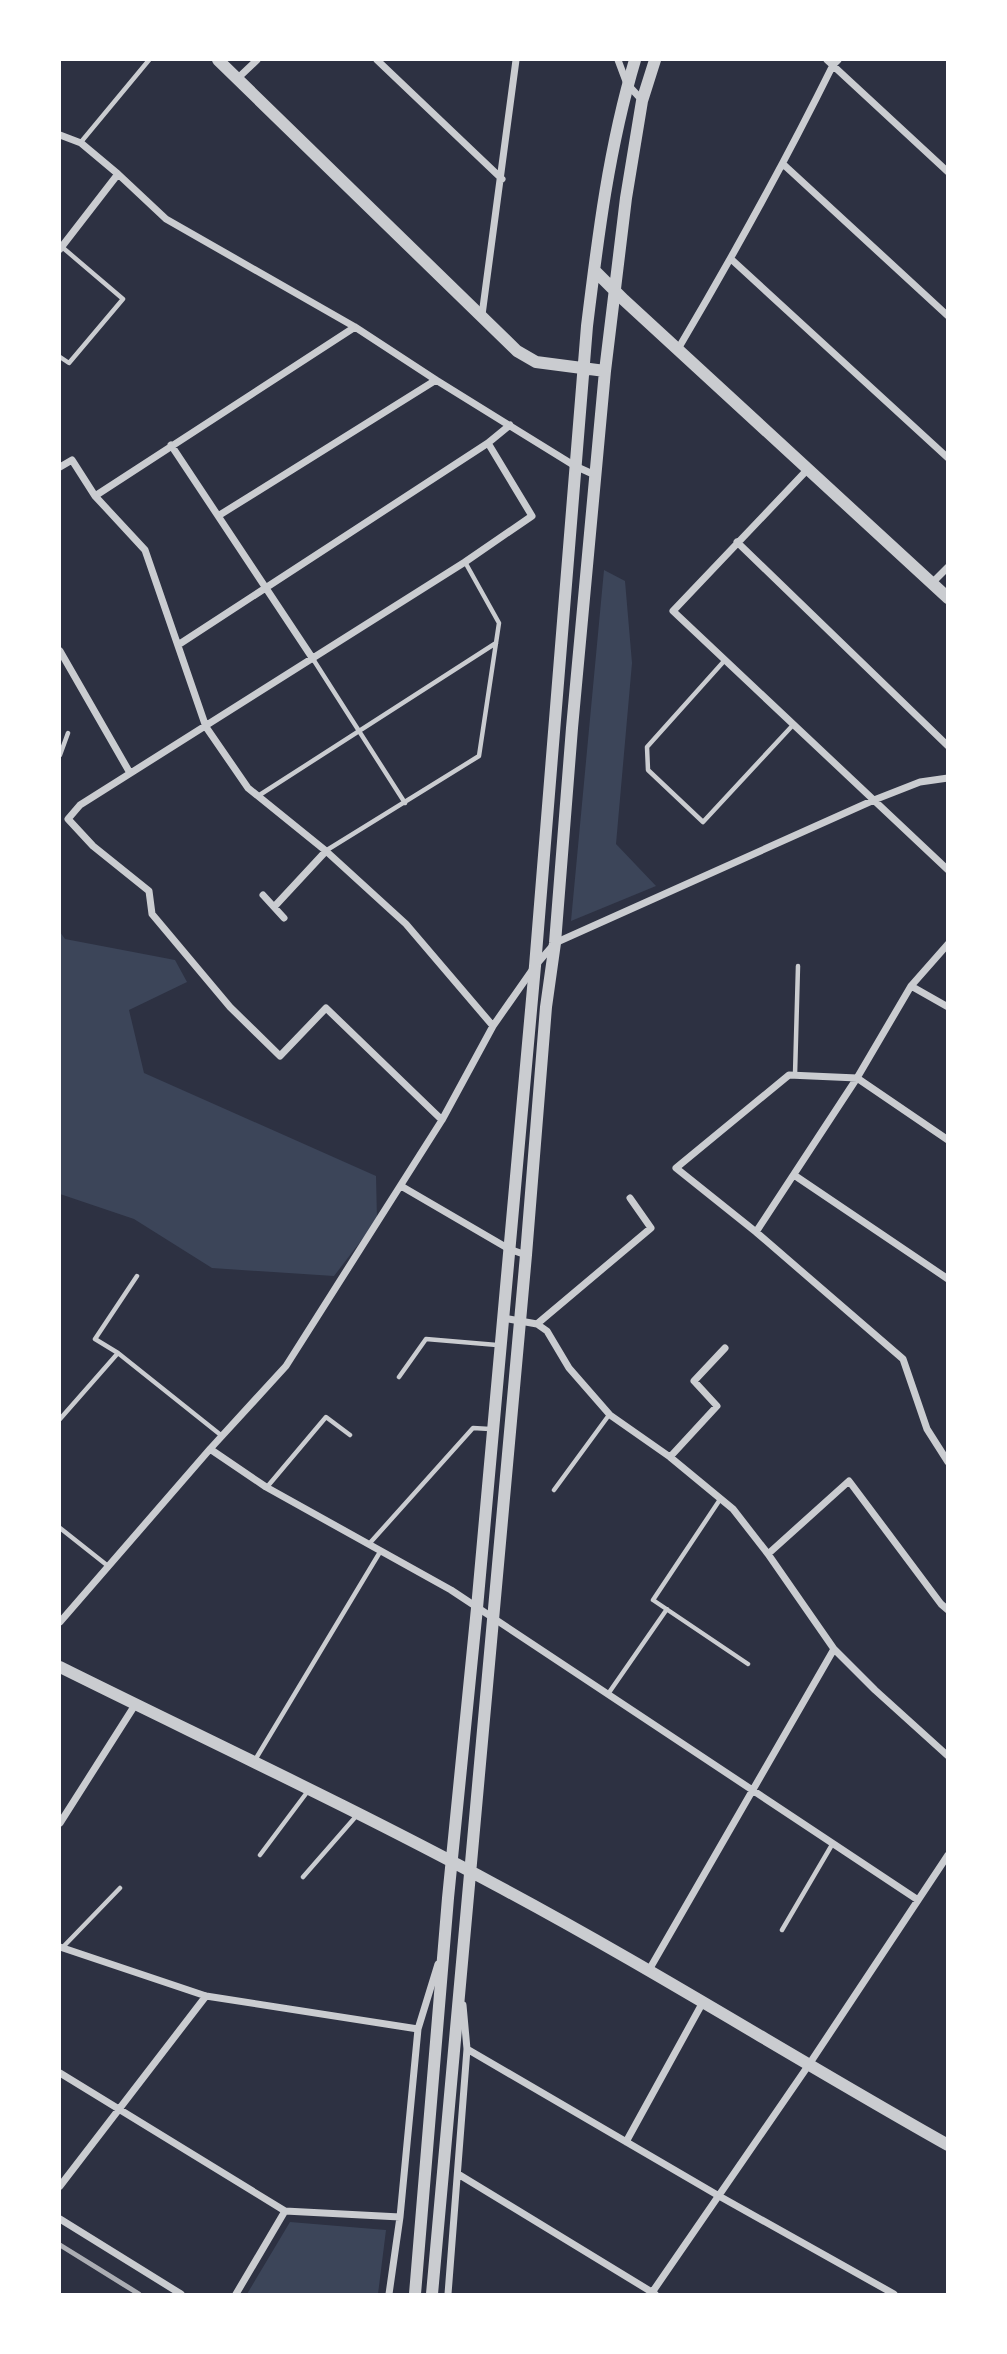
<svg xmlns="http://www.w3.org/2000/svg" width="1007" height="2354" viewBox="0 0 1007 2354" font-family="'Public Sans',sans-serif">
	<rect width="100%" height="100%" fill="#2d3142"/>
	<path fill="#3c4559" d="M 604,570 L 625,581 L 632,663 L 616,844 L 656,886 L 571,921 Z
		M 60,932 L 65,939 L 175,960 L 187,982 L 129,1010 L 144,1073 L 376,1176 L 377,1220 L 334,1276 L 212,1268 L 134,1219 L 60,1194 Z
		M 290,2222 L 386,2230 L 378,2294 L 247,2294 Z"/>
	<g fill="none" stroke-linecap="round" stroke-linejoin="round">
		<path stroke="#caccd0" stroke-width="4.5" d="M 81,142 L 149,60
			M 60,357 L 69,363 L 123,299 L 62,247
			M 313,659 L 405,803
			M 725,660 L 647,747 L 648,770 L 703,822 L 793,725
			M 60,755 L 68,733
			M 258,796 L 496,643
			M 327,850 L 479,756 L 499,623 L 465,562
			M 795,1075 L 798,966
			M 118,1353 L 95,1339 L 137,1276
			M 399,1377 L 426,1339 L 497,1345
			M 60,1419 L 118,1353 L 222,1436
			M 267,1487 L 326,1417 L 350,1435
			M 554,1490 L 609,1415
			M 721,1498 L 653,1600 L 748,1664
			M 60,1528 L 108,1566
			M 369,1544 L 473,1428 L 490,1429
			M 608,1694 L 667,1609
			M 255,1760 L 380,1552
			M 260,1855 L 308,1791
			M 303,1877 L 358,1814
			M 782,1930 L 833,1843
			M 63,1947 L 120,1888"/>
		<path stroke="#caccd0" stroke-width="7" d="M 377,60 L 502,179
			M 618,60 L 627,84 L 642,100
			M 827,60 L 948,172
			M 238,78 L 257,60
			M 60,135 L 81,143 L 118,174 L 166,219 L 355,327 L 436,380 L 575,466 L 595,475
			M 783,164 L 948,316
			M 60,249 L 118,174
			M 731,259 L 948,458
			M 482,315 L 516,60
			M 678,349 C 733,256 785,162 833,65 L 838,60
			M 171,445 L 313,659
			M 60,467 L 72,460 L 95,496 L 145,550 L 206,727 L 248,788 L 326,851 L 406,924 L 493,1026
			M 808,469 L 673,611 L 948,870
			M 95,496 L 355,327
			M 218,516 L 436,380
			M 737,542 L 948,746
			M 932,583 L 948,567
			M 178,645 L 488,443 L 510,425
			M 60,651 L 130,773
			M 263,895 L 284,918
			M 274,907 L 326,851
			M 911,986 L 948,1007
			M 442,1120 L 326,1008 L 280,1056 L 230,1007 L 152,914 L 149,891 L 93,846 L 68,819 L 80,805 L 465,562 L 532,516 L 488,443
			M 948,1140 L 857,1078 L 789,1075 L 676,1168 L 756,1232 L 903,1359 L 927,1429 L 948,1462
			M 794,1175 L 948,1279
			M 401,1186 L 509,1249 L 526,1255
			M 756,1232 L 857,1078 L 911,986 L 948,944
			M 503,1318 L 537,1324 L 547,1331 L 569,1368 L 610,1415 L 670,1457 L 733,1509 L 768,1554 L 834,1649 L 875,1690 L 948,1756
			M 537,1324 L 651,1228 L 630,1198
			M 210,1449 L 266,1487 L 451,1590 L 918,1900
			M 670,1457 L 717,1406 L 694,1381 L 725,1348
			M 768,1554 L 849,1481 L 941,1604 L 948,1610
			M 60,1622 L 210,1449 L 286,1366 L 442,1120 L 493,1026 L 535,966 L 555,943 L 874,800 L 920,782 L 948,778
			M 60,1823 L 135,1705
			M 60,1947 L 206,1996 L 418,2029
			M 649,1970 L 834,1649
			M 467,2049 L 719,2196 L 894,2294
			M 60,2073 L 285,2211 L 400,2217
			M 626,2142 L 703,2002
			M 458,2174 L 655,2294
			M 60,2186 L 206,1996
			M 60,2219 L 181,2294
			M 236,2294 L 285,2211
			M 389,2294 L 400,2217 L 418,2029 L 438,1964
			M 448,2294 L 467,2049 L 463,2005
			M 651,2294 L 808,2066 L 948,1855"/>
		<path stroke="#caccd0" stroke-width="12" d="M 218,60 L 517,351 L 536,362 L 605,371
			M 594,270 L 624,300 L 948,598
			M 60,1667 C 205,1739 351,1807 494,1884 C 648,1966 795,2059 948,2145
			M 415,2294 L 448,1898 L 477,1608 L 535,966 L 587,326 C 598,236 609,147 635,60
			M 432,2294 L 526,1255 L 546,1007 L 555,943 L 572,728 L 605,371 L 626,198 L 642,101 L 655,60"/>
		<path stroke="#abadb3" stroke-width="5" d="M 60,2245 L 139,2294"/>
	</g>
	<rect width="1007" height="2354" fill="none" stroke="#ffffff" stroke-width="122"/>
</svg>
